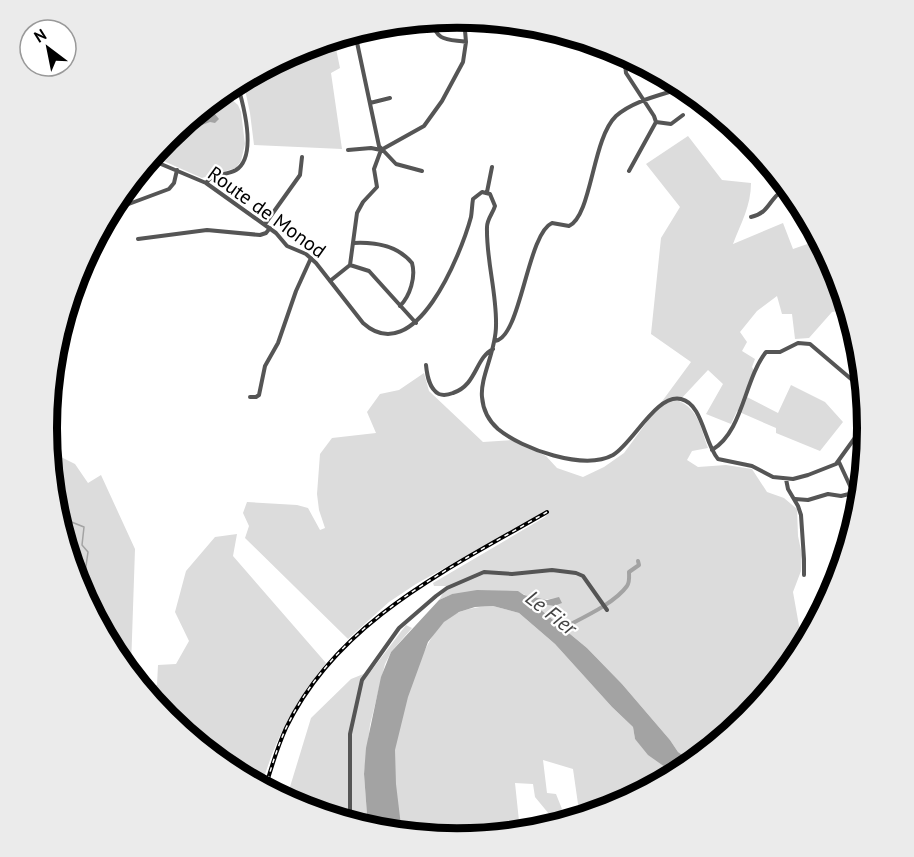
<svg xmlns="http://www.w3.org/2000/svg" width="914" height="857" viewBox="0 0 914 857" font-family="'PT Sans',sans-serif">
	<rect width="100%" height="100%" fill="#fff"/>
	<path fill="#dcdcdc" d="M 334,39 L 340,68 L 331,73 L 342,149 L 254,145 L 250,113 L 243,80 L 300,49 Z
		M 223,92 L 238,105 L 241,112 L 245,144 L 241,161 L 236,168 L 202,178 L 152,156 L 167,138 Z
		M 688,136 L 722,180 L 751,183 C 751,206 741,223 733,244 L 783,223 L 793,249 L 819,240 L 836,272 L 848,309 L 832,312 L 809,338 L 795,339 L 792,314 L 782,314 L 777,296 L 757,311 L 740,332 L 747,342 L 742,351 L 755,359 L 752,367 L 754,371 L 745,396 L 778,413 L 791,385 L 825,402 L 843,422 L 820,451 L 776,433 L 776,428 L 737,411 L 731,424 L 706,414 L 723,384 L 708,370 L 679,401 C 699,410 701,429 708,448 L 692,451 L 687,460 L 698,467 L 726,465 L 752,469 L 767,492 L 784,498 L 797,509 L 798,536 L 802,555 L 801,571 L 793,592 L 803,648 L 798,657 L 747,719 L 694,763 L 678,752 L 670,740 L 622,684 L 587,648 L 541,610 L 529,605 L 533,603 L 554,606 L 557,598 C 544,601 529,598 517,591 L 452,594 L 439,600 L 447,586 L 434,586 L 433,583 L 545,517 L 548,513 L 547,511 L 416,584 L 389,602 L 348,639 L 245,538 L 249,526 L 243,513 L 247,502 L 297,505 L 308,508 L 320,530 L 325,528 L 319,510 L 317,494 L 320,454 L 332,438 L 376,433 L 367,412 L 380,394 L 399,390 L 424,373 L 429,391 L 483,442 L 512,440 L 546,456 L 557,468 L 583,477 L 604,467 L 624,453 L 691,362 L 651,334 L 661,238 L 680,207 L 646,164 Z
		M 49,451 L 75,464 L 88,483 L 101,475 L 135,549 L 131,667 L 134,679 L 115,656 L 78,585 L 54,508 Z
		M 237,534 L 233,556 L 326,663 C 294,704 276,737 261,787 L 229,770 L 167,719 L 138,684 L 157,685 L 158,665 L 176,664 L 189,641 L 175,612 L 186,571 L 215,537 Z
		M 493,606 L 519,613 L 555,644 L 612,707 L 633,727 L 635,739 L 665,767 L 677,769 L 681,772 L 614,808 L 580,818 L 573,769 L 543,760 L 547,793 L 556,794 L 562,809 L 554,820 L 535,797 L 533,784 L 515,783 L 519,821 L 523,833 L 457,839 L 402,834 C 396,808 394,778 395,751 C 396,722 422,638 446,620 C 460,609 475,607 493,606 Z
		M 406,625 L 412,628 L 391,652 L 385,664 L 370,725 L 364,774 L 368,828 L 300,808 L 286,800 L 311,718 L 351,679 L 371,671 Z"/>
	<path fill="#a3a3a3" d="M 206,106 L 210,108 L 219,119 L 215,123 L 210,122 L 202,125 L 196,122 L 195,115 Z
		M 477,590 L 518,591 L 524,595 L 547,600 L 559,597 L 562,603 L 554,606 L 533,603 L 529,605 L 541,610 L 587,648 L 622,684 L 670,740 L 678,752 L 694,763 L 681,772 L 677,769 L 665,767 L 648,755 L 635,739 L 633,727 L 612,707 L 555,644 L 519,613 L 493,606 L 475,607 L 459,612 L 444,622 L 428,642 L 408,697 L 395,750 L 396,784 L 402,834 L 368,828 L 364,774 L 366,748 L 381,677 L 391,652 L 439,600 L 452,594 Z"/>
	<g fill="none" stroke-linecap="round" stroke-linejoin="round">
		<path stroke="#a3a3a3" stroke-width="1.5" d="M 55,512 L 69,521 L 84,527 L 82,545 L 88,552 L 84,580 L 79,587"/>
		<path stroke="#a3a3a3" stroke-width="4" d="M 565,627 C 584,617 615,603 627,586 C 630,582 629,576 629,572 L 639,565 L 638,561"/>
		<path stroke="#555" stroke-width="4" d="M 432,21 C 437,42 447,39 466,42
			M 355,33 L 379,146 L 396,164 L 422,171
			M 624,55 L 626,73 L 654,116 L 656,122 L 629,171
			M 625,68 L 636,61
			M 370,103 L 390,98
			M 656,122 L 671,124 L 683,115
			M 746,137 L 752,160
			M 348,150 L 371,148 L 381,150
			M 381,150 L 424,126 L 442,101 L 463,62 L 466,42 L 464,19
			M 149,159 L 206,183 L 276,233 L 287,246 L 306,254 L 316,263 L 363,323 C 415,370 461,254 471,217 C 472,211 472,205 473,199 L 482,192 L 490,194 L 495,206 C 493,213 487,219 487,227 C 486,260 497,293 496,326 C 496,351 480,377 482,397 C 483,410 489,421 498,429 C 522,449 584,471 613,455 C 633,443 657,393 681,399 C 703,404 704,443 718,459 L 752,466 L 773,477 L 793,479 L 808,475 L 836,464 L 867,421
			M 143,167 L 149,165 L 151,160
			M 206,183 C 214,172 226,176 236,170 C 258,156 243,103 237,83
			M 487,192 L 492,167
			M 110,211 L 169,189 L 174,183 L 177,170
			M 751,217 C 772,213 769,193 789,189
			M 806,220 L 808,219
			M 265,224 L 300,175 L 302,157
			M 138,239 L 207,230 L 260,235 L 266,233 L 270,228
			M 354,243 C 375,242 398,246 412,263 C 416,277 410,296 400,306
			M 350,265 L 369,271 L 416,323
			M 330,281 L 350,265 L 357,213 L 363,202 L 377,187 L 374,169 L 381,150
			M 495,341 C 521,338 527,234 552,223 L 569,226 C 592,215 592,139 616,116 C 634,100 662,95 685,87
			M 426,365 C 427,375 429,389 439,394 C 444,396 448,395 453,393 C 477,385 475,358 493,349
			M 250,397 L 256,397 L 259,395 L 265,366 L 278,343 L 296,291 L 311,258
			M 712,450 C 743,432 744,380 766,352 L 780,352 L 798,343 L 810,344 L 864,390
			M 786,479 L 788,489 L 798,506 L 801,515 L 804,559 L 804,575
			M 795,499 L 808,500 L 828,494 L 841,496 L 849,494 L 851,488 L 839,462
			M 350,823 L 350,734 L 362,680 L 399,628 L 436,596 L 447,588 L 484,572 L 512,574 L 552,570 L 576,573 L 583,576 L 607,610"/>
		<defs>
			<path id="rail" d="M 265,789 C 271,768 277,748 286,728 C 338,620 449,569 547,512"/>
		</defs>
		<use href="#rail" stroke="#000" stroke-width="4"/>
		<use href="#rail" stroke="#fff" stroke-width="1.5" stroke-dasharray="4.5" stroke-linecap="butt"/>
	</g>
	<g text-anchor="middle" stroke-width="4.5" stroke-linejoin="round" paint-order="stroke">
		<g font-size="20" fill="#000" stroke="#fff">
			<text transform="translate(267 212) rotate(36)" y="7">Route de Monod</text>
		</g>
		<g font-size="21" font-style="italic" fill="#444" stroke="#fff">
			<text transform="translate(551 613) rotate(38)" y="7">Le Fier</text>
		</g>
	</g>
	<path d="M0 0H914V857H0ZM57 428a400 400 0 1 1 800 0a400 400 0 1 1-800 0Z" fill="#ebebeb" fill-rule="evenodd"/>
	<path fill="none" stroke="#000" stroke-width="8" d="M57 428a400 400 0 1 1 800 0a400 400 0 1 1-800 0Z"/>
	<g transform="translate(48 48) rotate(328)"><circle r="28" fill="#ffffff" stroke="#999999" stroke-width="1.5"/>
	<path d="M0-4.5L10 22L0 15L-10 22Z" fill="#000000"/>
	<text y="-9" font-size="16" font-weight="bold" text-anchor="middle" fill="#000000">N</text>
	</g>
</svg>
